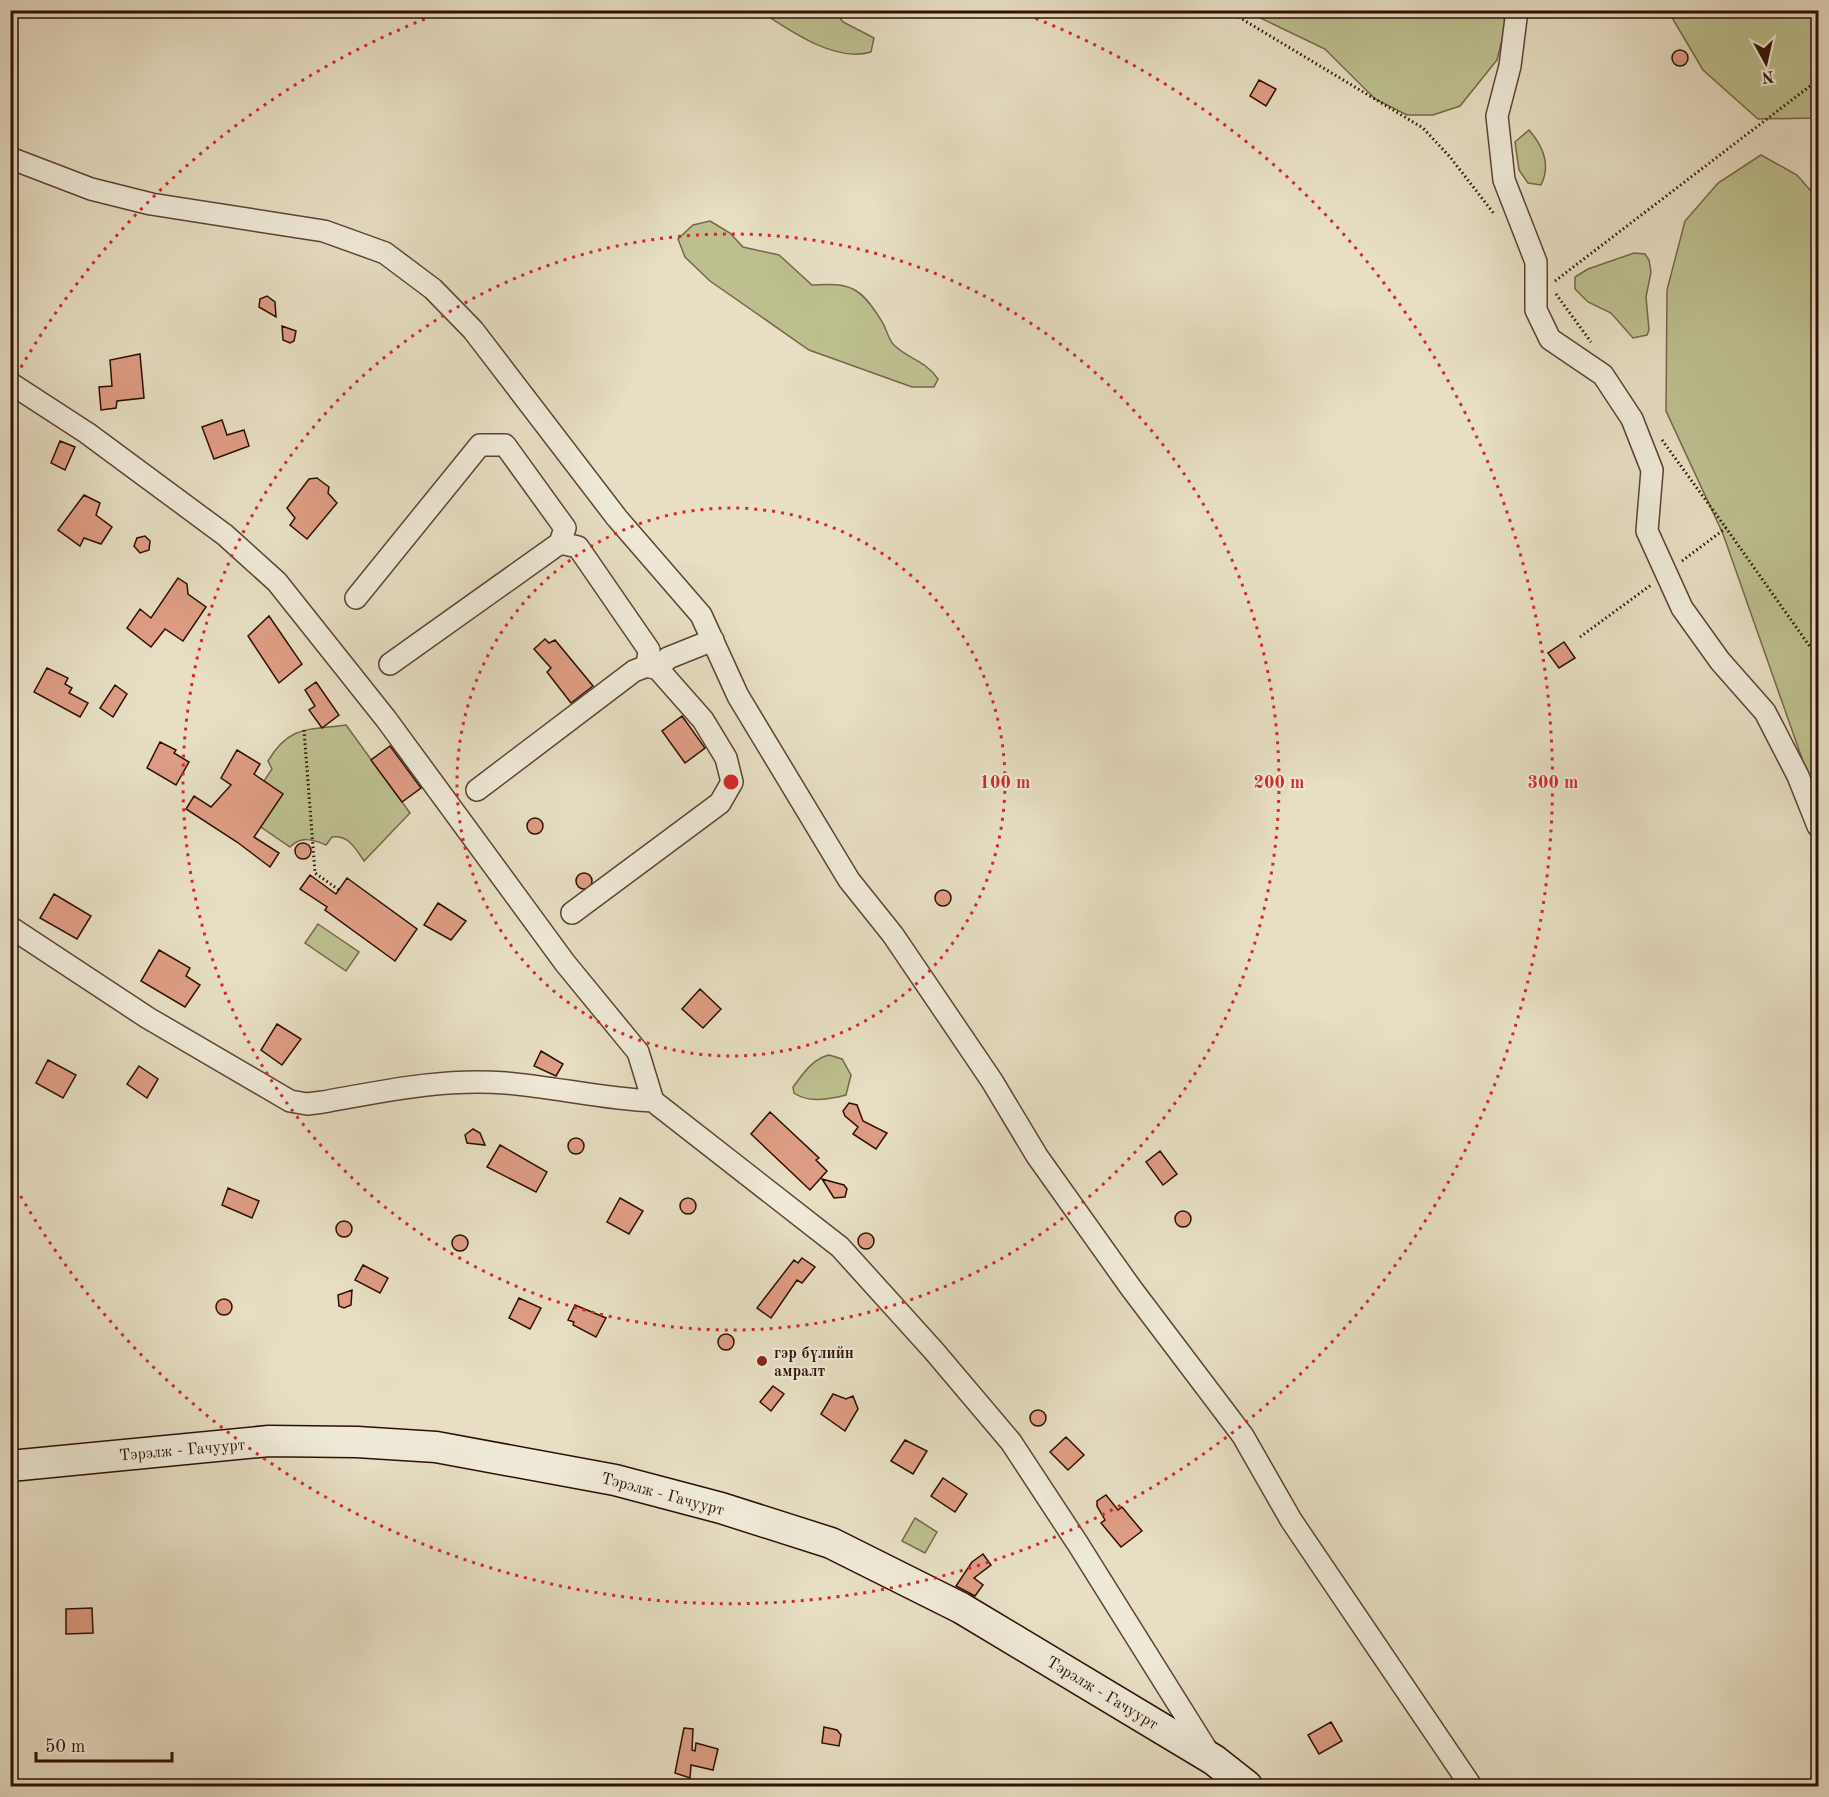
<svg xmlns="http://www.w3.org/2000/svg" width="1829" height="1797" viewBox="0 0 1829 1797" font-family="'Old Standard TT',serif">
	<rect width="100%" height="100%" fill="#e7dec3"/>
	<filter id="stains"><feTurbulence type="fractalNoise" baseFrequency=".00333" numOctaves="4"/><feColorMatrix values="0 0 0 0 .2 0 0 0 0 .09 0 0 0 0 .02 0 0 0 .5 -.17"/></filter>
	<radialGradient id="worn" r=".72"><stop offset=".6" stop-color="#630" stop-opacity="0"/><stop offset="1" stop-color="#630" stop-opacity=".3"/></radialGradient>
	<path fill="#bdbf8f" stroke="#766749" stroke-width="1.5" d="M 760,11 L 834,11 L 843,22 L 874,38 L 871,52 C 835,63 789,30 760,11 Z
		M 1246,11 L 1501,11 L 1506,24 L 1497,60 L 1460,106 L 1433,115 L 1407,115 L 1375,99 L 1325,49 Z
		M 1668,11 L 1818,11 L 1818,107 L 1815,118 L 1758,119 L 1703,70 Z
		M 1529,130 C 1543,146 1551,165 1541,185 L 1528,183 L 1519,170 L 1515,142 Z
		M 1761,155 L 1797,175 L 1818,199 L 1818,804 L 1723,534 L 1666,411 L 1667,290 L 1685,221 L 1718,183 Z
		M 710,221 L 730,233 L 743,247 L 779,255 L 812,285 C 850,283 860,286 881,320 C 886,327 888,339 894,345 C 908,359 925,360 938,379 L 934,387 L 912,387 L 809,350 L 710,281 L 685,257 L 678,239 L 693,225 Z
		M 1634,253 L 1645,254 L 1649,260 L 1651,272 L 1646,297 L 1649,330 L 1647,335 L 1633,338 L 1611,313 L 1588,302 L 1575,289 L 1575,277 L 1588,269 Z
		M 346,725 L 410,813 L 364,861 C 355,848 349,835 332,837 L 326,845 C 312,839 301,836 290,847 L 261,827 L 264,781 L 272,769 L 268,761 C 289,725 309,730 346,725 Z
		M 318,924 L 359,952 L 346,971 L 305,943 Z
		M 829,1055 L 842,1059 L 851,1075 L 846,1095 C 831,1099 807,1103 794,1093 L 793,1087 C 803,1074 812,1059 829,1055 Z
		M 915,1518 L 937,1532 L 925,1553 L 902,1541 Z"/>
	<path fill="#de9d84" stroke="#2e0f03" stroke-width="1.5" d="M1672 58a8 8 0 1 1 16 0a8 8 0 1 1-16 0Z
		M 1259,80 L 1276,89 L 1266,106 L 1250,96 Z
		M 267,296 L 275,302 L 276,317 L 259,307 L 260,299 Z
		M 282,326 L 296,331 L 294,341 L 290,343 L 283,340 Z
		M 140,354 L 144,398 L 117,401 L 116,408 L 101,410 L 99,387 L 112,386 L 110,360 Z
		M 222,420 L 227,435 L 244,430 L 249,446 L 214,459 L 202,427 Z
		M 60,441 L 75,447 L 65,470 L 51,463 Z
		M 317,478 L 329,487 L 328,493 L 337,503 L 307,539 L 290,525 L 295,518 L 287,508 L 309,479 Z
		M 84,495 L 100,503 L 96,515 L 112,527 L 101,544 L 84,538 L 80,546 L 58,530 Z
		M 145,536 L 150,541 L 149,550 L 140,553 L 134,546 L 137,538 Z
		M 178,578 L 187,584 L 188,594 L 206,607 L 183,641 L 165,629 L 151,647 L 127,628 L 140,609 L 151,618 Z
		M 269,616 L 302,664 L 279,683 L 248,636 Z
		M 545,639 L 549,643 L 555,640 L 593,686 L 571,703 L 547,672 L 551,668 L 534,649 Z
		M 1564,642 L 1575,658 L 1559,668 L 1548,653 Z
		M 47,668 L 68,678 L 65,684 L 72,688 L 69,693 L 88,703 L 80,717 L 34,692 Z
		M 316,682 L 339,715 L 322,728 L 309,710 L 315,706 L 305,690 Z
		M 115,685 L 127,694 L 113,717 L 100,708 Z
		M 682,716 L 705,748 L 685,763 L 662,731 Z
		M 160,742 L 176,750 L 174,753 L 189,762 L 176,785 L 147,768 Z
		M 390,746 L 421,788 L 402,802 L 371,760 Z
		M 237,750 L 260,764 L 254,774 L 283,794 L 254,837 L 279,853 L 270,867 L 237,842 L 186,809 L 194,796 L 211,807 L 231,785 L 221,778 Z
		M527 826a8 8 0 1 1 16 0a8 8 0 1 1-16 0Z
		M295 851a8 8 0 1 1 16 0a8 8 0 1 1-16 0Z
		M576 881a8 8 0 1 1 16 0a8 8 0 1 1-16 0Z
		M 310,875 L 336,894 L 347,878 L 417,929 L 395,961 L 325,910 L 327,907 L 300,889 Z
		M935 898a8 8 0 1 1 16 0a8 8 0 1 1-16 0Z
		M 54,894 L 91,916 L 77,939 L 40,918 Z
		M 438,903 L 466,921 L 451,940 L 424,925 Z
		M 159,950 L 190,968 L 186,976 L 200,985 L 185,1007 L 141,981 Z
		M 700,989 L 721,1009 L 703,1028 L 682,1009 Z
		M 277,1024 L 301,1039 L 282,1065 L 261,1050 Z
		M 541,1051 L 563,1064 L 556,1076 L 534,1066 Z
		M 48,1060 L 76,1075 L 63,1098 L 36,1083 Z
		M 139,1066 L 158,1079 L 147,1098 L 127,1084 Z
		M 849,1103 L 857,1105 L 863,1121 L 887,1133 L 876,1149 L 853,1134 L 858,1127 L 845,1116 L 843,1111 Z
		M 770,1112 L 819,1158 L 816,1160 L 827,1171 L 810,1190 L 751,1134 Z
		M 473,1129 L 480,1133 L 485,1145 L 467,1143 L 465,1135 Z
		M568 1146a8 8 0 1 1 16 0a8 8 0 1 1-16 0Z
		M 500,1145 L 547,1172 L 536,1192 L 487,1167 Z
		M 1160,1151 L 1177,1174 L 1163,1185 L 1146,1162 Z
		M 822,1179 L 844,1185 L 847,1189 L 845,1197 L 834,1198 Z
		M 228,1188 L 259,1201 L 252,1218 L 222,1205 Z
		M680 1206a8 8 0 1 1 16 0a8 8 0 1 1-16 0Z
		M 620,1198 L 643,1211 L 629,1234 L 607,1222 Z
		M1175 1219a8 8 0 1 1 16 0a8 8 0 1 1-16 0Z
		M336 1229a8 8 0 1 1 16 0a8 8 0 1 1-16 0Z
		M858 1241a8 8 0 1 1 16 0a8 8 0 1 1-16 0Z
		M452 1243a8 8 0 1 1 16 0a8 8 0 1 1-16 0Z
		M 802,1258 L 815,1267 L 802,1283 L 797,1280 L 771,1318 L 757,1308 L 794,1260 L 798,1263 Z
		M 363,1265 L 388,1278 L 380,1293 L 355,1280 Z
		M 352,1290 L 351,1305 L 344,1308 L 339,1306 L 338,1295 Z
		M 519,1298 L 541,1308 L 530,1329 L 509,1318 Z
		M216 1307a8 8 0 1 1 16 0a8 8 0 1 1-16 0Z
		M 575,1305 L 606,1318 L 596,1337 L 573,1325 L 574,1322 L 568,1320 Z
		M718 1342a8 8 0 1 1 16 0a8 8 0 1 1-16 0Z
		M 773,1386 L 784,1394 L 771,1411 L 760,1402 Z
		M 833,1394 L 846,1399 L 853,1396 L 858,1409 L 845,1431 L 821,1414 Z
		M1030 1418a8 8 0 1 1 16 0a8 8 0 1 1-16 0Z
		M 1066,1437 L 1084,1455 L 1068,1470 L 1050,1452 Z
		M 905,1440 L 927,1451 L 913,1474 L 891,1461 Z
		M 943,1478 L 967,1494 L 955,1512 L 931,1496 Z
		M 1106,1495 L 1118,1510 L 1122,1507 L 1142,1531 L 1121,1547 L 1101,1523 L 1105,1520 L 1097,1506 L 1097,1501 Z
		M 983,1554 L 991,1565 L 974,1578 L 983,1585 L 975,1596 L 956,1586 L 972,1562 Z
		M 92,1608 L 93,1633 L 66,1634 L 66,1609 Z
		M 1331,1722 L 1342,1741 L 1319,1754 L 1308,1735 Z
		M 824,1727 L 837,1730 L 841,1735 L 839,1746 L 822,1743 Z
		M 684,1728 L 693,1729 L 692,1750 L 695,1751 L 696,1743 L 718,1749 L 713,1770 L 691,1765 L 690,1778 L 675,1773 Z"/>
	<g fill="none" stroke-linecap="round" stroke-linejoin="round">
		<defs>
			<path id="minor" d="M 1517,10 L 1510,66 L 1497,116 L 1504,180 L 1536,262 L 1536,310 L 1550,339 L 1603,375 L 1632,419 L 1652,470 L 1647,531 L 1682,608 L 1720,661 L 1765,712 L 1798,776 L 1818,826
				M 10,158 L 91,189 L 151,204 L 324,231 L 385,253 L 433,289 L 473,330 L 617,518 L 701,615 L 738,696 L 849,880 L 893,935 L 992,1081 L 1037,1156 L 1131,1288 L 1243,1436 L 1291,1520 L 1471,1786
				M 10,383 L 87,433 L 225,535 L 277,582 L 386,719 L 565,963 L 638,1052 L 653,1101 L 840,1247 L 934,1351 L 1011,1442 L 1078,1544 L 1210,1755
				M 356,598 L 480,445 L 505,445 L 565,528 L 560,543
				M 390,664 L 560,543 L 578,547 L 649,650 L 647,666
				M 658,669 L 668,658 L 713,640
				M 477,790 L 634,671 L 647,666 L 658,669 L 703,720 L 726,758 L 732,782 L 720,803 L 572,913
				M 10,927 L 148,1018 L 290,1101 L 307,1104 L 323,1102 C 384,1091 444,1078 506,1083 C 555,1087 603,1099 653,1101"/>
			<path id="secondary" d="M 10,1466 L 269,1441 L 357,1442 L 436,1447 L 615,1480 L 721,1508 L 831,1543 L 961,1608 L 1214,1760 L 1247,1786"/>
		</defs>
		<use href="#minor" stroke="#5c4333" stroke-width="24"/>
		<use href="#secondary" stroke="#2e0f03" stroke-width="33"/>
		<path stroke="#2e0f03" stroke-width="3" stroke-dasharray="1.5 3" stroke-linecap="butt" d="M 1227,10 L 1423,128 L 1450,157 L 1495,215
			M 1555,281 L 1818,80
			M 1556,294 L 1591,342
			M 1662,440 L 1726,528
			M 1682,561 L 1726,528 L 1818,658
			M 1580,637 L 1651,585
			M 304,730 L 315,873 L 339,890"/>
		<use href="#minor" stroke="#efead8" stroke-width="21"/>
		<use href="#secondary" stroke="#efead8" stroke-width="30"/>
	</g>
	<g fill="none" stroke="#d62828" stroke-width="3" stroke-dasharray="3 6">
		<circle cx="731" cy="782" r="274"/>
		<circle cx="731" cy="782" r="548"/>
		<path d="M12 383A822 822 0 0 1 443 12M1019 12A822 822 0 1 1 12 1181"/>
	</g>
	<circle fill="#8f2418" stroke="#efead8" stroke-width="2" cx="762" cy="1361" r="6"/>
	<g text-anchor="middle" stroke-width="4.5" stroke-linejoin="round" paint-order="stroke">
		<g font-size="16" font-weight="bold" fill="#2e0f03" stroke="#efead8" text-anchor="start">
			<text x="774" y="1358">гэр бүлийн<tspan x="774" dy="18">амралт</tspan></text>
		</g>
		<g font-size="16" fill="#2e0f03" stroke="#efead8">
			<text transform="translate(182 1449) rotate(-5)" y="6">Тэрэлж - Гачуурт</text>
			<text transform="translate(663 1493) rotate(15)" y="6">Тэрэлж - Гачуурт</text>
			<text transform="translate(1103 1692) rotate(31)" y="6">Тэрэлж - Гачуурт</text>
		</g>
	</g>
	<circle cx="731" cy="782" r="9" fill="#d62828" stroke="#efead8" stroke-width="3"/>
	<g font-size="18" text-anchor="middle" font-weight="bold" fill="#d62828" stroke="#efead8" stroke-width="4.5" stroke-linejoin="round" paint-order="stroke">
		<text x="1005" y="788">100 m</text>
		<text x="1279" y="788">200 m</text>
		<text x="1553" y="788">300 m</text>
	</g>
	<rect width="1829" height="1797" fill="none" stroke="#e7dec3" stroke-width="36"/>
	<rect x="12" y="12" width="1805" height="1773" fill="none" stroke="#2e0f03" stroke-width="3"/>
	<rect x="18" y="18" width="1793" height="1761" fill="none" stroke="#2e0f03" stroke-width="1.5"/>
	<g transform="translate(1766 63) rotate(172)" stroke="#efead8" stroke-width="4.5" paint-order="stroke">
	<path d="M0-4.5L10 22L0 15L-10 22Z" fill="#2e0f03"/>
	<text y="-9" font-size="16" font-weight="bold" text-anchor="middle" fill="#2e0f03">N</text>
	</g>
	<path d="M36 1752v9h136v-9" fill="none" stroke="#2e0f03" stroke-width="3"/>
	<text x="45" y="1752" font-size="18" fill="#2e0f03" stroke="#efead8" stroke-width="4.5" paint-order="stroke">50 m</text>
	<rect width="100%" height="100%" filter="url(#stains)"/>
	<rect width="100%" height="100%" fill="url(#worn)"/>
</svg>
